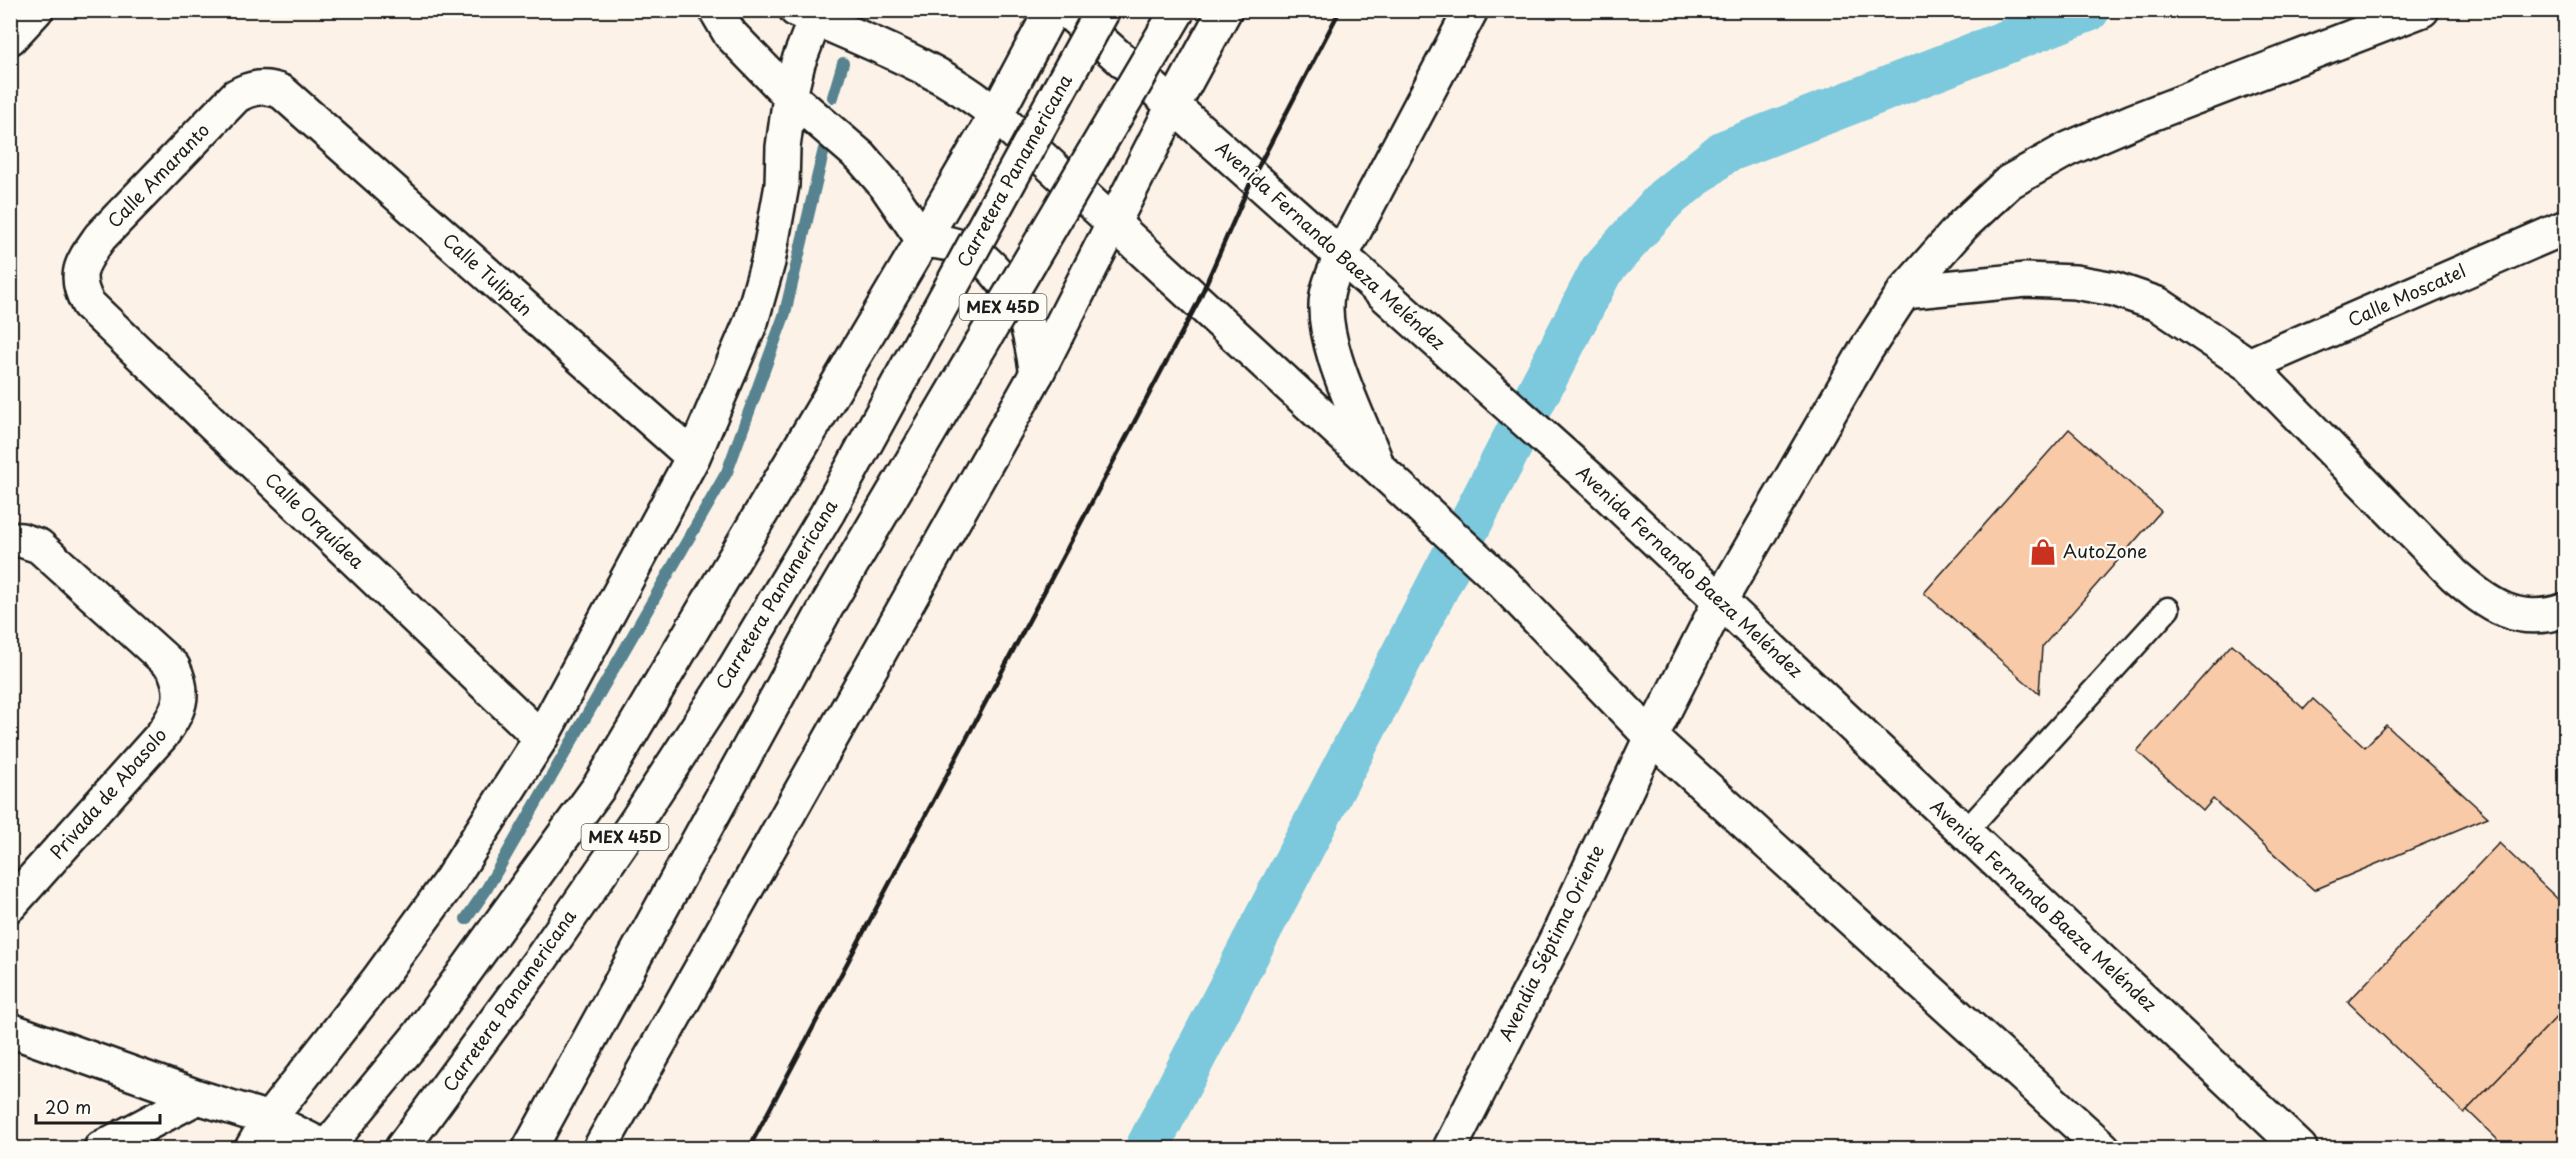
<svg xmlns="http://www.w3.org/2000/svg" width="2576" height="1159" viewBox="0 0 2576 1159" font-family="'Playpen Sans',sans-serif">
	<rect width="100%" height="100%" fill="#fcf2e7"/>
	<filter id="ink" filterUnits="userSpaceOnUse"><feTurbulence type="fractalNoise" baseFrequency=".0167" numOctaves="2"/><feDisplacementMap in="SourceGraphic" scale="12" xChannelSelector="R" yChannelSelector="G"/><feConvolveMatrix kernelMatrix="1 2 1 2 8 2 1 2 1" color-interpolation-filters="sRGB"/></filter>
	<g filter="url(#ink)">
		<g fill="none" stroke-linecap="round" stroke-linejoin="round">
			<path stroke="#56838f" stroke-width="12" d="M 833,97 L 843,63
				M 466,919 L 486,890 L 727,472 L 785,313 L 824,149"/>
			<path stroke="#7cc8dc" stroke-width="44" d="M 1147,1148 L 1601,271 L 1665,199 L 1724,152 L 2088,10"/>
		</g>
		<path fill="#f9caa8" stroke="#1c1c1c" stroke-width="1.5" d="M 2069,429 L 2161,511 L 2042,647 L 2039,694 L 1924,593 Z
			M 2232,644 L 2304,709 L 2313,699 L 2365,747 L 2386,725 L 2488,817 L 2314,890 L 2213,799 L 2203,811 L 2137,751 Z
			M 2499,843 L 2566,907 L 2566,1007 L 2464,1113 L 2348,1002 Z
			M 2566,1007 L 2566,1148 L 2496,1148 L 2501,1143 L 2467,1110 Z"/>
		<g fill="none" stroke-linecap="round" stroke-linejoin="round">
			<defs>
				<path id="service" d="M 1965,832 L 2168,609"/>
				<path id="minor" d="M 716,10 L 730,34 L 790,96
					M 10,38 L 36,10
					M 1341,256 L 1471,10
					M 1904,292 L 2026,280 L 2075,282 L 2114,289 L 2158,304 L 2249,365 L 2454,575 C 2489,605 2517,627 2566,610
					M 2249,365 L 2566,227
					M 10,539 L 21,540 L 39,546 L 173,667 C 187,696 179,710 162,735 L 10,905
					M 541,738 L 88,304 C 72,274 82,263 100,237 L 236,96 C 252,87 265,85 282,92 L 693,457
					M 10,1030 L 198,1097 L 269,1119 L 326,1148
					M 101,1148 L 198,1097
					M 252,1148 L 269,1119 L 378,980 L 450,881 L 541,738 L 693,457 L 751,322 L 768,262 L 782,185 L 783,147 L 790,96 L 798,63 L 815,19
					M 1450,1148 L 1558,936 L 1651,737 L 1720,601 L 1866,350 L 1904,292 L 1963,225 L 2009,182 L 2068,149 L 2133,121 L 2422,10"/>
				<path id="secondary" d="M 796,10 C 864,41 939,66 996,115 L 1501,581 L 1651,737 L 2103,1148
					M 1066,10 L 1593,481 L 2300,1148
					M 1341,256 C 1336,268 1329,282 1327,295 C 1319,341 1359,417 1376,462"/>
				<path id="trunk" d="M 790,96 L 861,157 L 886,186 L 923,240 C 941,242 958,244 973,252 C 991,262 1016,295 1023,314 C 1031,332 1033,354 1037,373
					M 402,1148 L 541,959 L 635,823 L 724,686 L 828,512
					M 530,1148 L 828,604"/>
				<path id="motorway" d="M 326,1148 L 420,1034 L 599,787 L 923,240 L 996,115 L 1052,10
					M 600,1148 L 1037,373 L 1173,106 L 1225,10"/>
			</defs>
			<use href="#service" stroke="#1c1c1c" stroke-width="27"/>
			<use href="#minor" stroke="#1c1c1c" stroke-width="38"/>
			<use href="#secondary" stroke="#1c1c1c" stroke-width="38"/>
			<use href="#trunk" stroke="#1c1c1c" stroke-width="38"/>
			<use href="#motorway" stroke="#1c1c1c" stroke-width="38"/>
			<use href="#service" stroke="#fdfcf7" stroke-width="22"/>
			<use href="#minor" stroke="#fdfcf7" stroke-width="33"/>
			<use href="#secondary" stroke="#fdfcf7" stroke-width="33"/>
			<use href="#trunk" stroke="#fdfcf7" stroke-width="33"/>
			<use href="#motorway" stroke="#fdfcf7" stroke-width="33"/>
			<path stroke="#1c1c1c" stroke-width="4.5" d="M 749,1148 L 1198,302 L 1253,177 L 1340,10"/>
			<defs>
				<path id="trunk-bridge" d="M 828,512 L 1103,10
					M 828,604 L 1178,10"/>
			</defs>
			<use href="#trunk-bridge" stroke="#1c1c1c" stroke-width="38" stroke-linecap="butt"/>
			<use href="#trunk-bridge" stroke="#fdfcf7" stroke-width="33"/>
		</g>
	</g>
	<defs>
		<symbol id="shop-bare" viewBox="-9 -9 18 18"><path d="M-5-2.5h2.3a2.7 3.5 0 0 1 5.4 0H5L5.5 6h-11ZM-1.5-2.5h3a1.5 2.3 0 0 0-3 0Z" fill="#c8321e" stroke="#fdfcf7" stroke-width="2.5" paint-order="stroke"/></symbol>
	</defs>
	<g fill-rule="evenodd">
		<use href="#shop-bare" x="2024" y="533" width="38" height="38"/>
	</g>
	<g text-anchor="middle" stroke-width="4.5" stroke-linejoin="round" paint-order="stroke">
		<g fill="#fdfcf7" stroke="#605f5e" stroke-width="1.5">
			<rect x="959.5" y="294" width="87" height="26" rx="4.5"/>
			<rect x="581.5" y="824" width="87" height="26" rx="4.5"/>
		</g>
		<g font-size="16" font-weight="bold" fill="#1c1c1c">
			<text x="1003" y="313">MEX 45D</text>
			<text x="625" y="843">MEX 45D</text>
		</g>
		<g font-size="18" fill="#1c1c1c" stroke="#fdfcf7">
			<text transform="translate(1015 171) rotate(-61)" y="6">Carretera Panamericana</text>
			<text transform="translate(159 176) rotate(-46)" y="6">Calle Amaranto</text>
			<text transform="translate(1330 246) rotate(42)" y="6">Avenida Fernando Baeza Meléndez</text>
			<text transform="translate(487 275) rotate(42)" y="6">Calle Tulipán</text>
			<text transform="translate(2407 296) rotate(-24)" y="6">Calle Moscatel</text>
			<text transform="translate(314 521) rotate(44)" y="6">Calle Orquídea</text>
			<text transform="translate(1689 572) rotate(43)" y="6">Avenida Fernando Baeza Meléndez</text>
			<text transform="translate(777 595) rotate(-59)" y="6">Carretera Panamericana</text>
			<text transform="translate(109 794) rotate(-49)" y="6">Privada de Abasolo</text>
			<text transform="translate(2043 906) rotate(43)" y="6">Avenida Fernando Baeza Meléndez</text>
			<text transform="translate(1552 943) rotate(-64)" y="6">Avendia Séptima Oriente</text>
			<text transform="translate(510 1001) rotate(-55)" y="6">Carretera Panamericana</text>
		</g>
		<g font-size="18" fill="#1c1c1c" stroke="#fdfcf7" text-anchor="start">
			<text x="2063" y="558">AutoZone</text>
		</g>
	</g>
	<rect width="2576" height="1159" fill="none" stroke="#fdfcf7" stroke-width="36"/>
	<rect x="18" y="18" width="2540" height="1123" fill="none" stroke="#1c1c1c" stroke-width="2" filter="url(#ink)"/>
	<path d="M36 1114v9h124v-9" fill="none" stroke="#1c1c1c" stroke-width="3"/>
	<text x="45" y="1114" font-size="18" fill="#1c1c1c" stroke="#fdfcf7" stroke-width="4.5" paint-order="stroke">20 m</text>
</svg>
